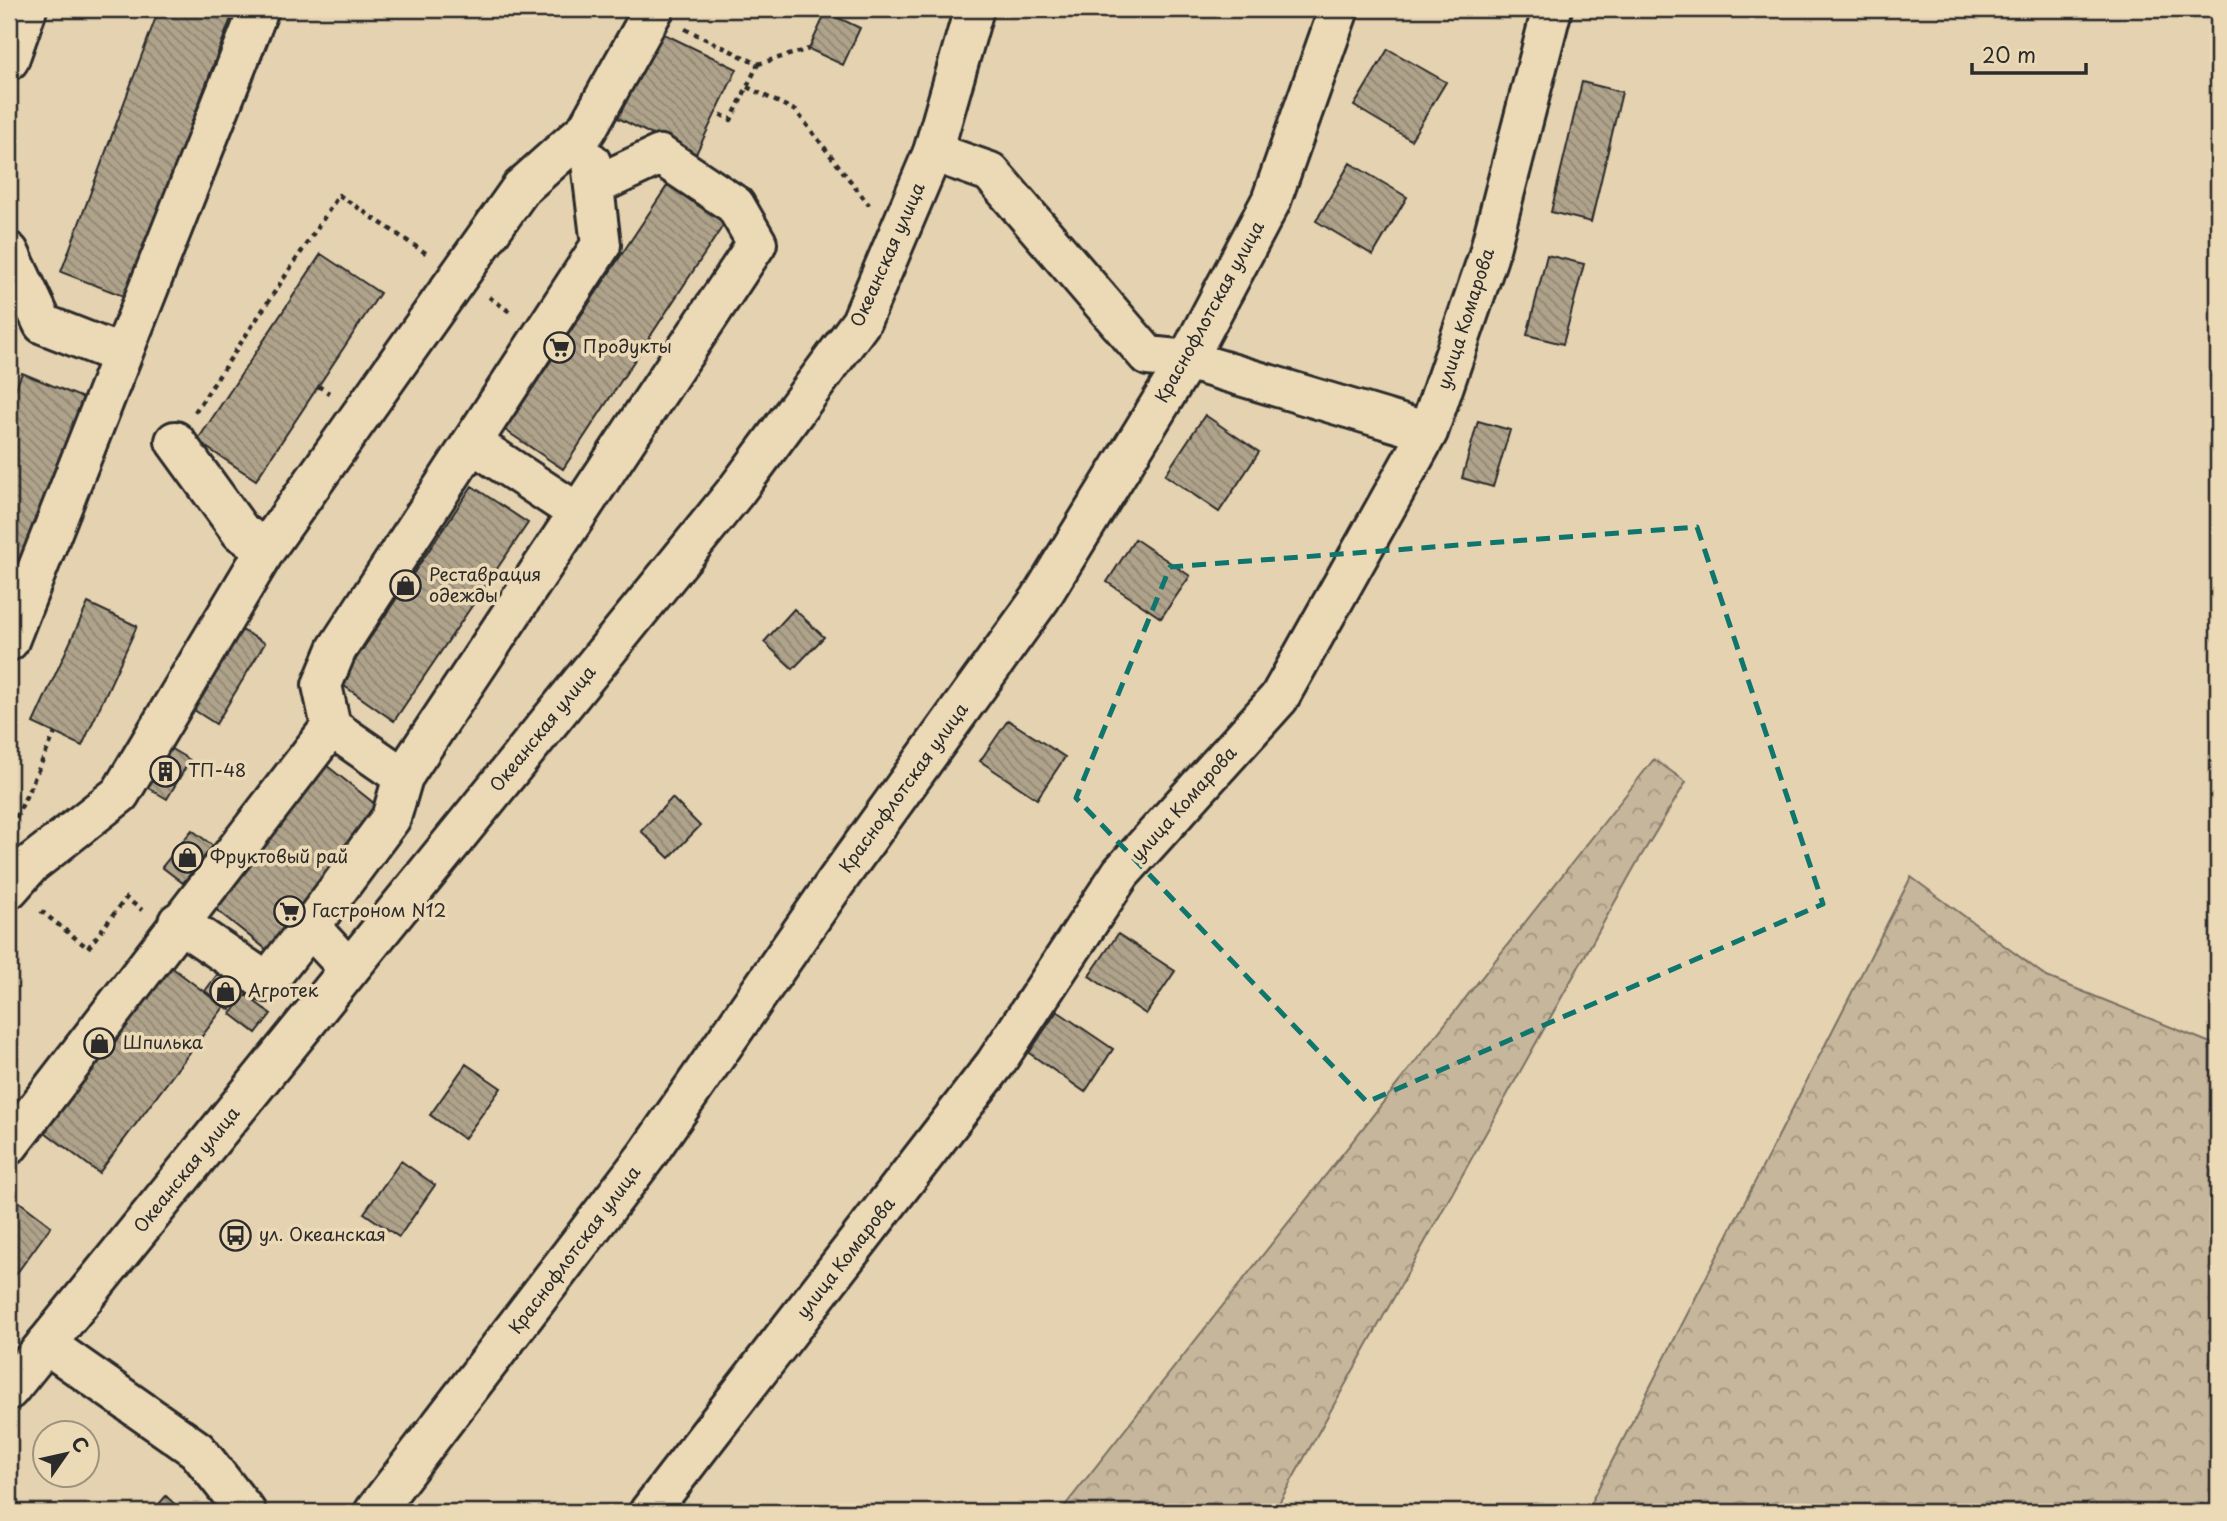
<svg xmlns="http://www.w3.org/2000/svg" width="2227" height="1521" viewBox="0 0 2227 1521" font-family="'Playpen Sans',sans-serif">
	<defs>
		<pattern id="forest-crowns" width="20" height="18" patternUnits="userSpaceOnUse" patternTransform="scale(1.75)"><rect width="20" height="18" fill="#c6b69b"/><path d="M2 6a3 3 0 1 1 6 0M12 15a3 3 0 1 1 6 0" fill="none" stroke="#a1947f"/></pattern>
		<pattern id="building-back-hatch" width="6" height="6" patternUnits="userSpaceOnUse" patternTransform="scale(1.75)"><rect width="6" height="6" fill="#b0a38b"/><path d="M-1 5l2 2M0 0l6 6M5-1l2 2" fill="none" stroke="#8f8572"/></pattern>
	</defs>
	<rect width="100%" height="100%" fill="#e4d2b0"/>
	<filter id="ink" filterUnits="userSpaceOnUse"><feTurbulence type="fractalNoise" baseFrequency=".0143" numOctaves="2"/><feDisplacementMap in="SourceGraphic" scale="14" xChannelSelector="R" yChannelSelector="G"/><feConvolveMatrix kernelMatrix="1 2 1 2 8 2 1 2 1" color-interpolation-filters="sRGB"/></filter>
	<g filter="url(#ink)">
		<path fill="url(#forest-crowns)" stroke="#787063" stroke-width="2" d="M 1654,759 L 1686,782 L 1635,866 L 1274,1512 L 1060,1512 Z
			M 1911,877 L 2047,977 L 2218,1046 L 2218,1512 L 1586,1512 Z"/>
		<path fill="url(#building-back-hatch)" stroke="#2b2b2b" stroke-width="2" d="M 159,9 L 234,10 L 126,297 L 61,272 Z
			M 826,12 L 860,28 L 843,65 L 809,49 Z
			M 660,32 L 737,69 L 695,156 L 618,118 Z
			M 1388,49 L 1446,82 L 1411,140 L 1354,106 Z
			M 1582,82 L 1622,92 L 1591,222 L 1551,212 Z
			M 1350,163 L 1407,197 L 1373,255 L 1316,221 Z
			M 671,180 L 728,218 L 563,469 L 505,430 Z
			M 321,254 L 380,293 L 256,480 L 197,441 Z
			M 1547,255 L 1584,264 L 1563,344 L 1527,335 Z
			M 22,373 L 83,398 L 9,585 L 9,406 Z
			M 1205,415 L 1259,452 L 1219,512 L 1165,475 Z
			M 1478,421 L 1510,430 L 1493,487 L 1462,478 Z
			M 472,486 L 528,523 L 394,721 L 340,683 Z
			M 1135,539 L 1190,576 L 1161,618 L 1107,582 Z
			M 88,603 L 137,626 L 82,746 L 33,723 Z
			M 794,609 L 824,637 L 793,669 L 764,642 Z
			M 242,630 L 265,643 L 216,724 L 194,710 Z
			M 1008,720 L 1065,757 L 1037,799 L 980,761 Z
			M 163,744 L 190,760 L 167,799 L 140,783 Z
			M 326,765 L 385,812 L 272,954 L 213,907 Z
			M 672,798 L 700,826 L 669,858 L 641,831 Z
			M 192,830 L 213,846 L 183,883 L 162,867 Z
			M 1118,934 L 1175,971 L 1146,1014 L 1089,976 Z
			M 162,960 L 224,1007 L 99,1173 L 37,1126 Z
			M 220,971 L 245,991 L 230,1010 L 205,991 Z
			M 246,995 L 271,1014 L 256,1033 L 231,1014 Z
			M 1057,1011 L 1113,1049 L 1085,1092 L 1029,1053 Z
			M 466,1064 L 501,1088 L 464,1139 L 430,1115 Z
			M 401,1161 L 435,1185 L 399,1237 L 364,1213 Z
			M 9,1194 L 51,1226 L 9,1284 Z
			M 166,1496 L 183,1512 L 152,1512 Z"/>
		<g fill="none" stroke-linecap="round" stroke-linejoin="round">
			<defs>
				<path id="minor" d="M 9,60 L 27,9
					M 933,152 L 990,172 L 1148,356 L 1187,360 L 1428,432
					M 9,252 L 43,324 L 122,355
					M 175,441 L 241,532 L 266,549
					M 472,443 L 578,513
					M 9,641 L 259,9
					M 403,777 L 331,727 L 322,685 L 337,649 L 601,245 L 591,162
					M 9,889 L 31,864 L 120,794 L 266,549 L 521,188 L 587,129 L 654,9
					M 178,922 L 267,982 L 310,927
					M 349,969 L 310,927 L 391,818 L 403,777 L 757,243 L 735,205 L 660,155 L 594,186
					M 9,1145 L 331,727
					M 46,1344 L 197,1450 L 246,1512
					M 374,1512 L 647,1155 L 836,882 L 1040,599 L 1187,360 L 1271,201 L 1339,9
					M 649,1512 L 995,1064 L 1121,873 L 1279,698 L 1428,432 L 1488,257 L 1552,9"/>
				<path id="major" d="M 9,1390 L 736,491 L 861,322 L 933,152 L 974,9"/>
			</defs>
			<use href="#minor" stroke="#2b2b2b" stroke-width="44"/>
			<use href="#major" stroke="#2b2b2b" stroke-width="44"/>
			<path stroke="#2b2b2b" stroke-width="4.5" stroke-dasharray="5 5" stroke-linecap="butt" d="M 685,29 L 758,64 L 731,120 L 716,112
				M 758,64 L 809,49
				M 747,87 L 796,111 L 869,205
				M 489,297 L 510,312
				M 318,386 L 329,393
				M 195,412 L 339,195 L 427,254
				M 12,827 L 55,733
				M 41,911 L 88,948 L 126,898 L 142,910"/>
			<use href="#minor" stroke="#ecd9b6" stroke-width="38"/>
			<use href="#major" stroke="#ecd9b6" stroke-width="38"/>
		</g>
	</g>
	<path fill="none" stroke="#0f766e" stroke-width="5" stroke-dasharray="14 9" stroke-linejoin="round" d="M 1697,527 L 1823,904 L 1367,1102 L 1076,798 L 1170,567 Z"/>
	<defs>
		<symbol id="supermarket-ring" viewBox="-11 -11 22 22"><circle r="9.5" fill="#ecd9b6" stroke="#2b2b2b" stroke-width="1.5"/><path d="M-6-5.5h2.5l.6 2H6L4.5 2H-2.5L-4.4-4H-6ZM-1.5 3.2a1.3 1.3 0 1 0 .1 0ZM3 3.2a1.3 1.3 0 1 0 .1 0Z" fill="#2b2b2b"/></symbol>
		<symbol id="shop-ring" viewBox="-11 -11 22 22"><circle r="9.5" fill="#ecd9b6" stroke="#2b2b2b" stroke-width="1.5"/><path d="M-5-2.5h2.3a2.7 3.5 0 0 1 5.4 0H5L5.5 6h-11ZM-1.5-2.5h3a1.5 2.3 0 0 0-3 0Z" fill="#2b2b2b"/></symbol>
		<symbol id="building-ring" viewBox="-11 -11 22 22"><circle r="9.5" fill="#ecd9b6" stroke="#2b2b2b" stroke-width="1.5"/><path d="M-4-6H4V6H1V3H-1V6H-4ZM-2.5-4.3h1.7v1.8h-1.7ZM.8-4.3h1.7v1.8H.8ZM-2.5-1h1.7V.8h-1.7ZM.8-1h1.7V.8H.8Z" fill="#2b2b2b"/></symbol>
		<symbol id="bus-ring" viewBox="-11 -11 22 22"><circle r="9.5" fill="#ecd9b6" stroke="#2b2b2b" stroke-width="1.5"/><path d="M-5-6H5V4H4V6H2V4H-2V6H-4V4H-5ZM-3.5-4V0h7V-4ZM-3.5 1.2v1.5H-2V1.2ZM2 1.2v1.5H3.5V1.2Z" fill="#2b2b2b"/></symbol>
	</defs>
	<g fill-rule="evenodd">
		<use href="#supermarket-ring" x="542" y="330" width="35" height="35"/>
		<use href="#shop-ring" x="388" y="568" width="35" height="35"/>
		<use href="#building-ring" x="148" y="754" width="35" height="35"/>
		<use href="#shop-ring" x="170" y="840" width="35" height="35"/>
		<use href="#supermarket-ring" x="272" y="894" width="35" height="35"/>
		<use href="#shop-ring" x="208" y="974" width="35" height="35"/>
		<use href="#shop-ring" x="82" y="1026" width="35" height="35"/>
		<use href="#bus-ring" x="218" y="1218" width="35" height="35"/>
	</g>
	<g text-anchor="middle" stroke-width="7" stroke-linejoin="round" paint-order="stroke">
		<g font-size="18" fill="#2b2b2b" stroke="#ecd9b6">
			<text transform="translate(888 255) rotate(-66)" y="6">Океанская улица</text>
			<text transform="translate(1210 312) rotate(-61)" y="6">Краснофлотская улица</text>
			<text transform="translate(1466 319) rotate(-72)" y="6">улица Комарова</text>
			<text transform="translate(543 729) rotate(-51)" y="6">Океанская улица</text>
			<text transform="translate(904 788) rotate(-54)" y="6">Краснофлотская улица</text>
			<text transform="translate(1184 804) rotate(-48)" y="6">улица Комарова</text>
			<text transform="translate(187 1170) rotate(-51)" y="6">Океанская улица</text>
			<text transform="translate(575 1250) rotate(-53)" y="6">Краснофлотская улица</text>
			<text transform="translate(846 1258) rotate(-52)" y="6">улица Комарова</text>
		</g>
		<g font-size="18" fill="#2b2b2b" stroke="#ecd9b6" text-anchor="start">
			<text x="583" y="353">Продукты</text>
			<text x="429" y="581">Реставрация<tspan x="429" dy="21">одежды</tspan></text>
			<text x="188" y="777">ТП-48</text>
			<text x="210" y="863">Фруктовый рай</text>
			<text x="312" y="917">Гастроном N12</text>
			<text x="248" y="997">Агротек</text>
			<text x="123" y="1049">Шпилька</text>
			<text x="259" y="1241">ул. Океанская</text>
		</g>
	</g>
	<rect width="2227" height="1521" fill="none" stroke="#ecd9b6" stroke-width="35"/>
	<rect x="18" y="18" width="2192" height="1486" fill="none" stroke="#2b2b2b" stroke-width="2.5" filter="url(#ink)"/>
	<g transform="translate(66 1454) rotate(56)"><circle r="33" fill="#ecd9b6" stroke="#9f937e" stroke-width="2"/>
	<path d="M0-5L12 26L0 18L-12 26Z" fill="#2b2b2b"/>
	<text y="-10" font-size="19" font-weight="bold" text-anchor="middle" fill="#2b2b2b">С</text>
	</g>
	<path d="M1972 63v10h114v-10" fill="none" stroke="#2b2b2b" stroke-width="3.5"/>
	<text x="1982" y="63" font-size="21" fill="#2b2b2b" stroke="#ecd9b6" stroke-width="5" paint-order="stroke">20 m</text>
</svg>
